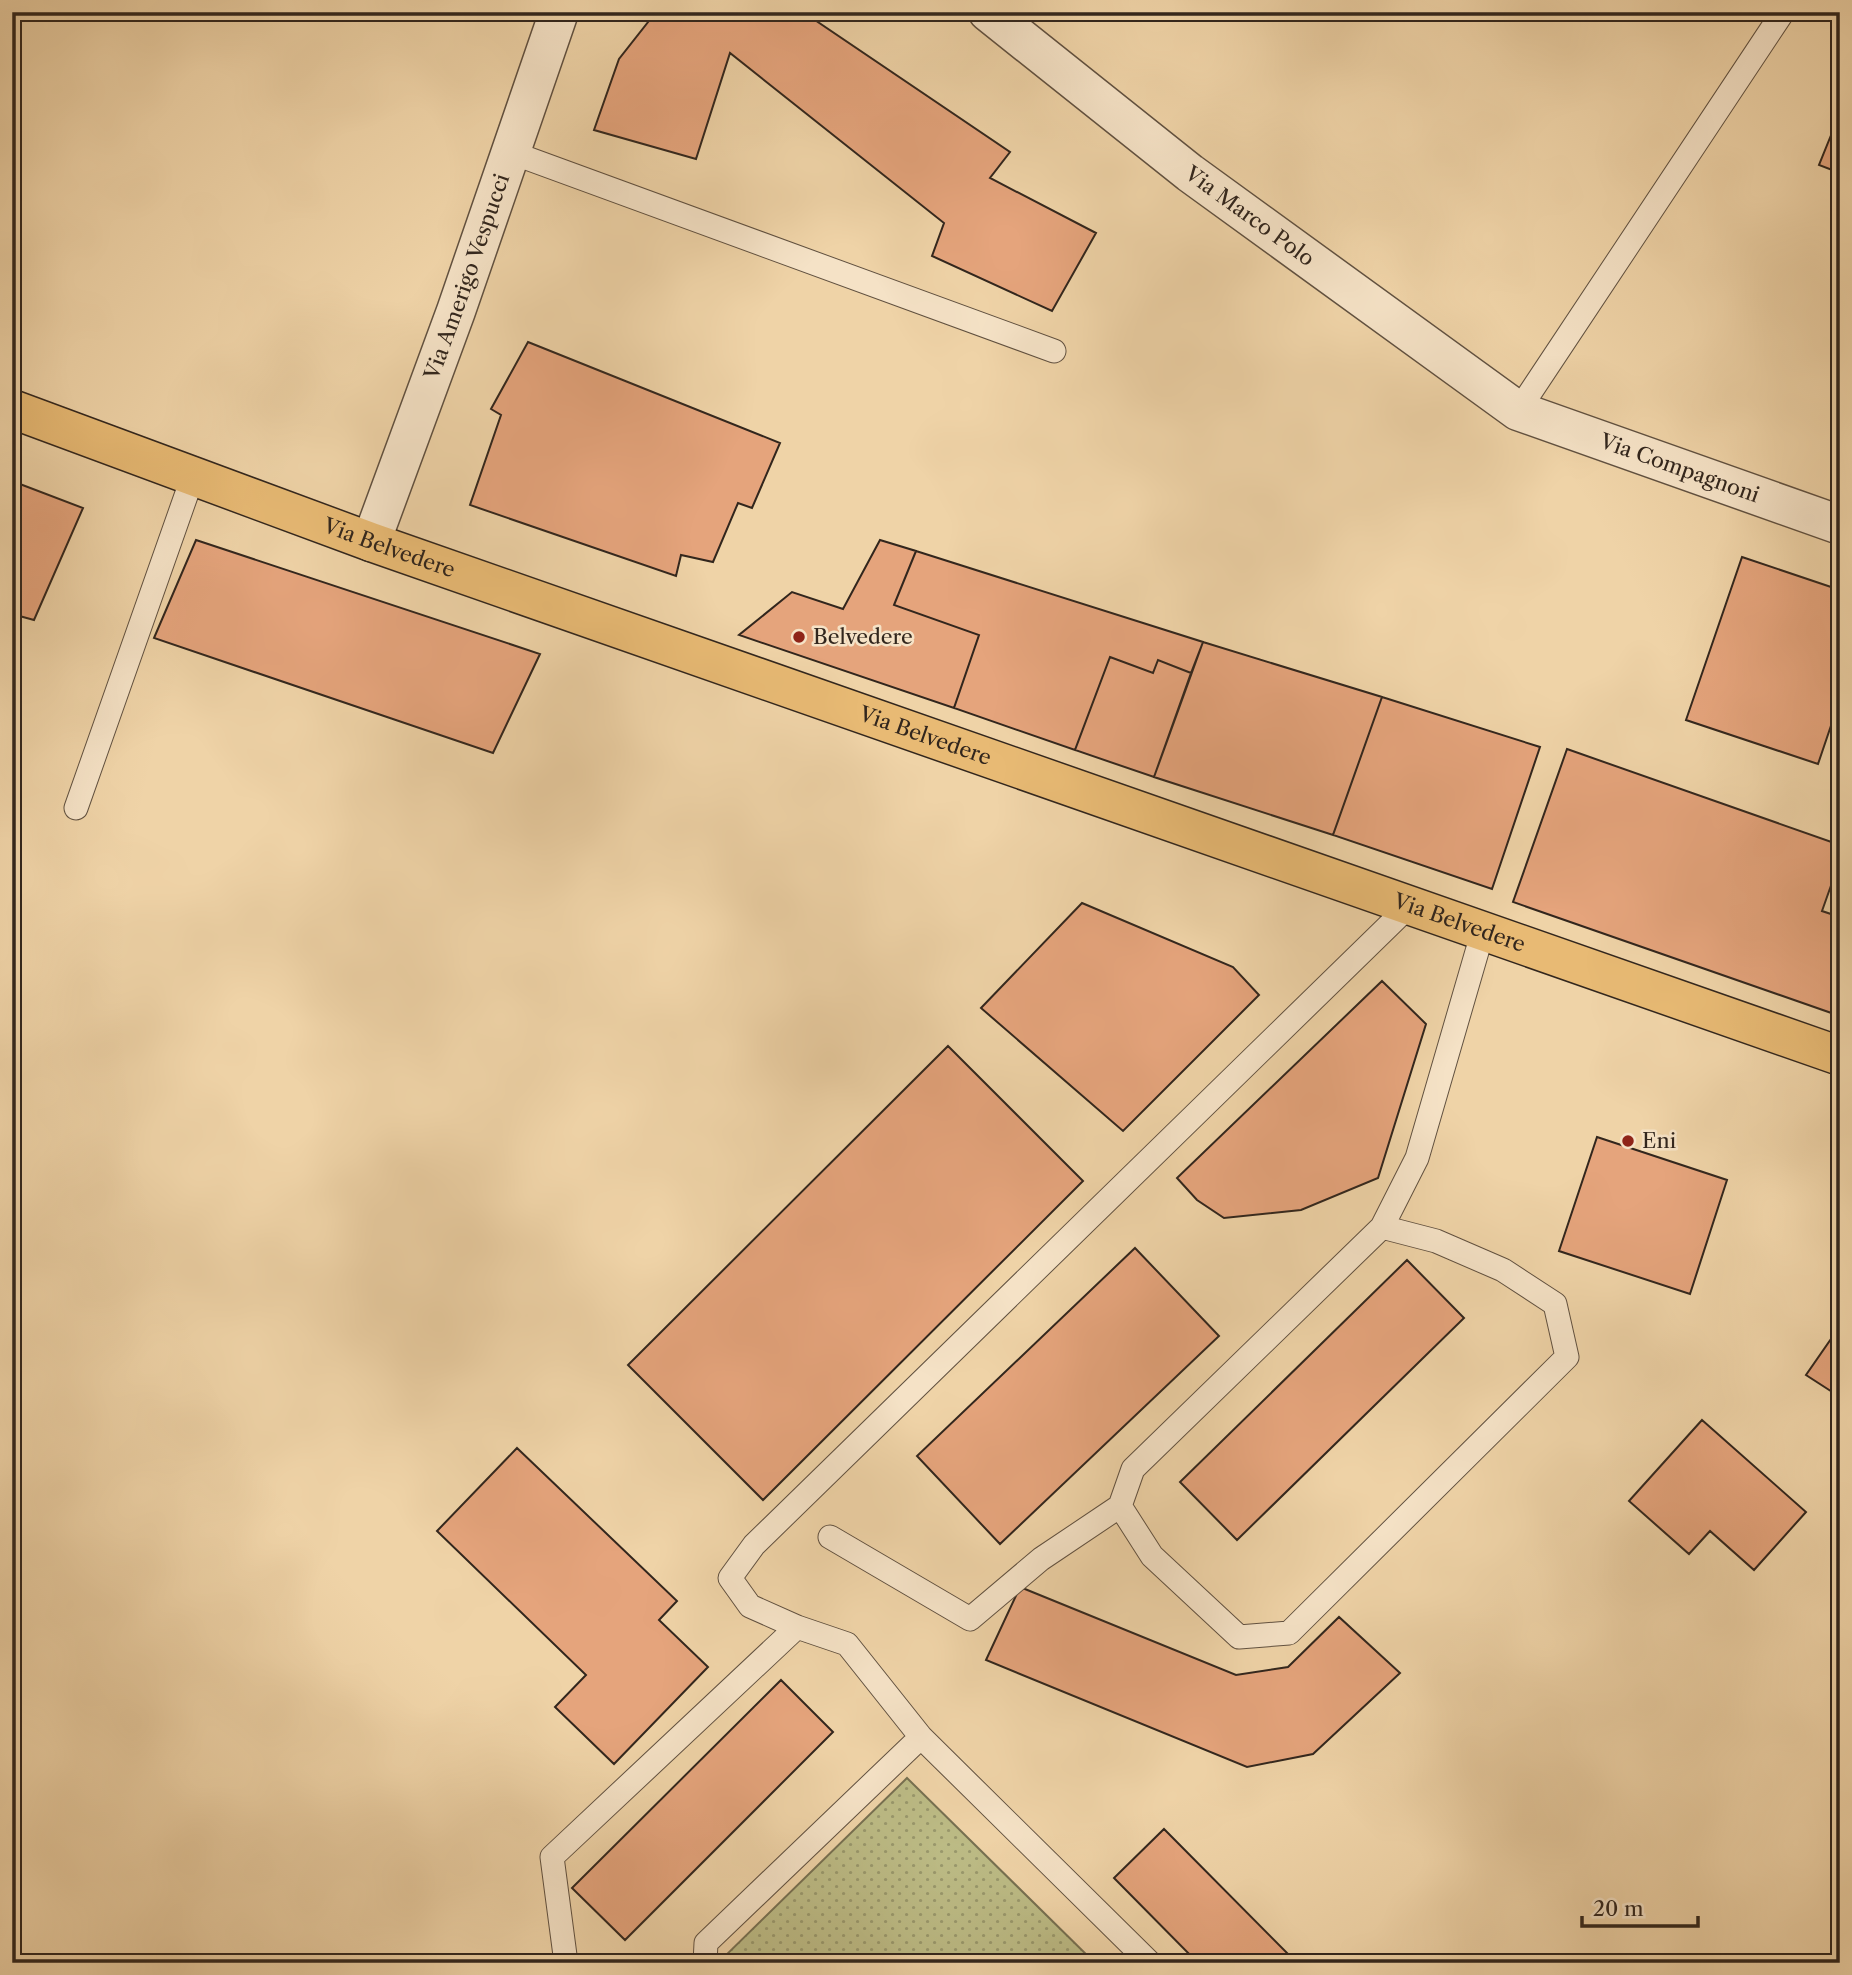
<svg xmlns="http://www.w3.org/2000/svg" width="1852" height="1975" viewBox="0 0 1852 1975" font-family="'Libre Caslon Text',serif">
	<defs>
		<pattern id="grass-dots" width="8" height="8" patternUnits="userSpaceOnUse" patternTransform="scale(1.75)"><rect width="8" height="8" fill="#bcbb85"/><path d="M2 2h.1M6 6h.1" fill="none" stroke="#99986c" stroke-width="1.8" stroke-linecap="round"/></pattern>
	</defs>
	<rect width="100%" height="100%" fill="#efd3a7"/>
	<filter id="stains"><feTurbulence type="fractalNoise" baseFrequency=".00286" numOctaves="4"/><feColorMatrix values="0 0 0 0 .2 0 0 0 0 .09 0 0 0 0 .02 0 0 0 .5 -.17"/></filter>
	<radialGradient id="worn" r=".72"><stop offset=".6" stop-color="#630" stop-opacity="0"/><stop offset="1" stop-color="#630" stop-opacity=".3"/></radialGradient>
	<path fill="url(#grass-dots)" stroke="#777051" stroke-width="2" d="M 907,1778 L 1095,1963 L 725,1963 L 722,1959 Z"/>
	<path fill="#e5a47c" stroke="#32261d" stroke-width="2" d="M 656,12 L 725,12 L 733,20 L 743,12 L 803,12 L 1010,152 L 990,178 L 1096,233 L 1052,311 L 932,256 L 944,223 L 730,53 L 696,159 L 594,130 L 619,59 Z
		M 1840,113 L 1840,173 L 1819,165 Z
		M 528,342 L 780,443 L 752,508 L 738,503 L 713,562 L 681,555 L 676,576 L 470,505 L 501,415 L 491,409 Z
		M 12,481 L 83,508 L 34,620 L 12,614 Z
		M 196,540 L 540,654 L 493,753 L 154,638 Z
		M 880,540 L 916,551 L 894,605 L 979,635 L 954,708 L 739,635 L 792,592 L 843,609 Z
		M 916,551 L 1203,642 L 1191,673 L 1158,660 L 1153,673 L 1110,657 L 1075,750 L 954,708 L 979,635 L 894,605 Z
		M 1742,557 L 1840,590 L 1840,699 L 1818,764 L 1686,720 Z
		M 1203,642 L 1382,697 L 1333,835 L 1154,777 Z
		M 1110,657 L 1153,673 L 1158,660 L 1191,673 L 1154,777 L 1075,750 Z
		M 1382,697 L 1540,747 L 1492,889 L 1333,835 Z
		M 1567,749 L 1840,845 L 1840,860 L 1822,911 L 1840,917 L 1840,1016 L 1513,902 Z
		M 1082,903 L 1233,967 L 1259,995 L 1123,1131 L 981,1008 Z
		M 1382,981 L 1426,1024 L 1378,1178 L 1301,1210 L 1224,1218 L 1197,1200 L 1177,1178 Z
		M 948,1046 L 1083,1181 L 763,1500 L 628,1365 Z
		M 1597,1137 L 1727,1180 L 1690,1294 L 1559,1251 Z
		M 1135,1248 L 1219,1336 L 1000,1544 L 917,1456 Z
		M 1407,1260 L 1464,1318 L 1237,1540 L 1180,1482 Z
		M 1840,1326 L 1840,1397 L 1806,1375 Z
		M 1702,1420 L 1806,1512 L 1754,1570 L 1710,1531 L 1689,1554 L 1629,1501 Z
		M 517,1448 L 677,1601 L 659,1620 L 708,1667 L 614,1764 L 555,1707 L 586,1675 L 437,1531 Z
		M 1020,1587 L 1236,1675 L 1288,1667 L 1339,1617 L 1400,1673 L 1313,1754 L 1247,1767 L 986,1660 Z
		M 781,1680 L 833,1732 L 625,1940 L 572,1888 Z
		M 1164,1829 L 1297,1963 L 1198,1963 L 1114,1878 Z"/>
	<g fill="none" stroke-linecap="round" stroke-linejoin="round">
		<defs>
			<path id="lane" d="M 510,152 L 1054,351
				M 1518,411 L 1783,12
				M 76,808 L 193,476
				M 1382,1227 L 1436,1241 L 1503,1270 L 1555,1304 L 1567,1357 L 1289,1633 L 1239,1637 L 1152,1556 L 1120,1506 L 1133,1469 Z
				M 1382,1227 L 1417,1158 L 1483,931
				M 830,1537 L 970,1619 L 1041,1559 L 1120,1506
				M 797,1627 L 750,1606 L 730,1578 L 754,1545 L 1409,906
				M 566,1963 L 552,1857 L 797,1627 L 847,1644 L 921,1737
				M 705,1963 L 706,1943 L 921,1737 L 1150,1963"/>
			<g id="street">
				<path id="s1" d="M 988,12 L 1190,173 L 1518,411 L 1840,525"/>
				<path id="s2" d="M 371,542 L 456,311 L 559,12"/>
			</g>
			<g id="primary">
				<path id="s3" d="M 12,409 L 371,542 L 1840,1056"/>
			</g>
		</defs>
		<use href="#lane" stroke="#615140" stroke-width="25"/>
		<use href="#street" stroke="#615140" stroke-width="41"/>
		<use href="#primary" stroke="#32261d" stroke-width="41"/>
		<use href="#lane" stroke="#f5e2c6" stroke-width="23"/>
		<use href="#street" stroke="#f5e2c6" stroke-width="38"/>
		<use href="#primary" stroke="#e8ba74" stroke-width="38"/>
	</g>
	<g fill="#8f2418" stroke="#f5e2c6" stroke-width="2.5">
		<circle cx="799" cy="637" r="7"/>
		<circle cx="1628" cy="1141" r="7"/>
	</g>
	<g text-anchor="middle" stroke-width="5" stroke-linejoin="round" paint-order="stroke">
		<g font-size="21" fill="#32261d" stroke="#f5e2c6">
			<text dy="7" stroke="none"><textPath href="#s1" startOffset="332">Via Marco Polo</textPath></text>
			<text dy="7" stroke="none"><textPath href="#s2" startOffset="282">Via Amerigo Vespucci</textPath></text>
			<text dy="7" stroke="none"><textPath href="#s1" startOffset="835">Via Compagnoni</textPath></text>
			<text dy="7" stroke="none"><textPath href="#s3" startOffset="402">Via Belvedere</textPath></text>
			<text dy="7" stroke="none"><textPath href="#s3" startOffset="970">Via Belvedere</textPath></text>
			<text dy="7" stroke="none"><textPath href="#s3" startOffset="1536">Via Belvedere</textPath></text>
		</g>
		<g font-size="21" fill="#32261d" stroke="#f5e2c6" text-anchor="start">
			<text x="813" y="644">Belvedere</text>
			<text x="1642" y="1148">Eni</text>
		</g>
	</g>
	<rect width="1852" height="1975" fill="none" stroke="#efd3a7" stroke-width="42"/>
	<rect x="14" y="14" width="1824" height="1947" fill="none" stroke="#32261d" stroke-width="3.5"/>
	<rect x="21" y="21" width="1810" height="1933" fill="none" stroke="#32261d" stroke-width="2"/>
	<path d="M1582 1916v10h116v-10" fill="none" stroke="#32261d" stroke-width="3.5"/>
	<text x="1593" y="1916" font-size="21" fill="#32261d" stroke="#f5e2c6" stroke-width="5" paint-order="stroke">20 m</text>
	<rect width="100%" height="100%" filter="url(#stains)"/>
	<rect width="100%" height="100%" fill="url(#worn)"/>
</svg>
